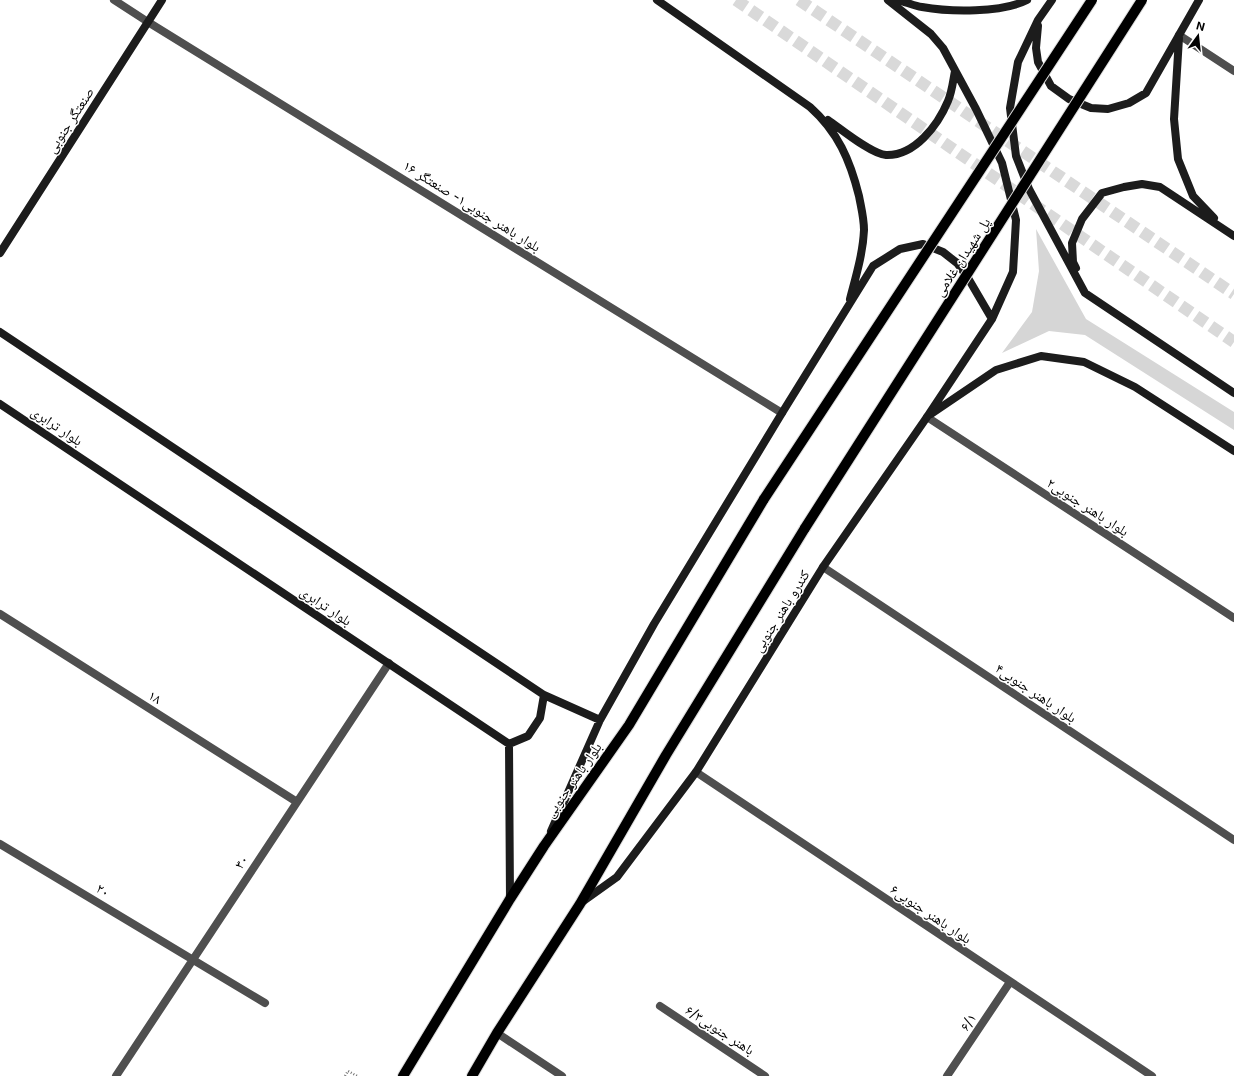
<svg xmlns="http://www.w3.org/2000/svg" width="1234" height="1076" viewBox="0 0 1234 1076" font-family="Inter,'Noto Naskh Arabic',sans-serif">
	<rect width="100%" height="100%" fill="#fff"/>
	<path fill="#d6d6d6" d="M 1036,229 L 1086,319 L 1234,412 L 1234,430 L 1085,335 L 1049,331 L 1002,353 L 1032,312 L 1039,271 Z"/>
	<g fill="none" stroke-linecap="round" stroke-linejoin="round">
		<path stroke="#d9d9d9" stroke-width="12" stroke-dasharray="12 6" stroke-linecap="butt" d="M 736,0 L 1234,342
			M 799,0 L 1234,294"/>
		<defs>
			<path id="primary" d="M 403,1076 L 510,899 L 544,846 L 629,725 L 764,499
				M 472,1076 L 497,1033 L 580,904 L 666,755 L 805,528"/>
		</defs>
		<use href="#primary" stroke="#dbdbdb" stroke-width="12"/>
		<path stroke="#717171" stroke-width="2.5" stroke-dasharray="1 2" stroke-linecap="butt" d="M 345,1076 L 348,1071 L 357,1076"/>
		<path stroke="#4f4f4f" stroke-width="8" d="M 114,0 L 148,22"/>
		<path stroke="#4f4f4f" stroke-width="8" d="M 148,22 L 782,413
			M 1179,35 L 1234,71
			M 927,417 L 1234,618
			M 823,567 L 1234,840
			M 0,614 L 297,802
			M 696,772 L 1152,1076
			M 0,844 L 265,1003
			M 660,1006 L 765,1076
			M 497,1033 L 562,1076
			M 116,1076 L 389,663
			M 947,1076 L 1010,982"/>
		<path stroke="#1c1c1c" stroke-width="8" d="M 657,0 L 810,107 C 838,132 850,160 859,196 C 861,207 864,218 864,230 C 863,253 856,276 850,299
			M 898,0 C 906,2 914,6 922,7 C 950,12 1002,13 1027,0
			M 1052,0 L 1038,20 L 1018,62 L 1010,108 L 1016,156 L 1029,189 L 1085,293 L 1234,393
			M 1038,26 L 1036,48 L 1038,62 L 1051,86 L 1069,99 L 1091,108 L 1108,109 L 1129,103 L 1146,93 L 1199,0
			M 1179,38 L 1174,119 L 1178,159 L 1193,196 L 1214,218
			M 828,120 C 841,129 871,154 886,155 C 915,156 938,125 948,101 C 952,92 953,81 955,71
			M 0,253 L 162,0
			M 1076,268 L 1073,262 L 1072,243 L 1082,219 L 1102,193 L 1124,187 L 1142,184 L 1160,187 L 1234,236
			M 0,332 L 544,695 L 600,720
			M 0,404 L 509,744 L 510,899
			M 931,414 L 996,370 L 1041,356 L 1084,362 L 1135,387 L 1234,451
			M 509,744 L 528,736 L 540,718 L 544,695
			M 551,831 L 600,720 L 654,624 L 782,413 L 873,266 L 900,249 L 923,244 L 943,252 L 957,263 L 968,278 L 992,319
			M 582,902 L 617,877 L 696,772 L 823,567 L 927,417 L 992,319 L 1013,272 L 1016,220 L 1002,163 L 976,109 L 943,48 L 931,34 L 888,0"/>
		<use href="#primary" stroke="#000" stroke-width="10"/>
		<defs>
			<path id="primary-bridge" d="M 764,499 L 1092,0
				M 805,528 L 1142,0"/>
		</defs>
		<use href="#primary-bridge" stroke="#dbdbdb" stroke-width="12" stroke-linecap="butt"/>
		<use href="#primary-bridge" stroke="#000" stroke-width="10"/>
	</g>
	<g text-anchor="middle" stroke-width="3" stroke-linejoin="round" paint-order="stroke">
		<g font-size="14" fill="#000" stroke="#fff">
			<text transform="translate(70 120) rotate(-57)" y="5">صنعتگر جنوبی</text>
			<text transform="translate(472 206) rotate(32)" y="5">بلوار باهنر جنوبی۱- صنعتگر ۱۶</text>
			<text transform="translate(962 257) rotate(-57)" y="5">پل شهیدان غلامی</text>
			<text transform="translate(57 426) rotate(34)" y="5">بلوار ترابری</text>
			<text transform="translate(1088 507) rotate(33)" y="5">بلوار باهنر جنوبی۲</text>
			<text transform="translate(326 606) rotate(34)" y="5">بلوار ترابری</text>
			<text transform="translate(781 611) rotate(-58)" y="5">کندرو باهنر جنوبی</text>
			<text transform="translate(1036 693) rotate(34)" y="5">بلوار باهنر جنوبی۴</text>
			<text transform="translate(155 697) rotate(32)" y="5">۱۸</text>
			<text transform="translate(573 780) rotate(-55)" y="5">بلوار باهنر جنوبی</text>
			<text transform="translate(241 862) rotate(-57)" y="5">۳۰</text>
			<text transform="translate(103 890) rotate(31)" y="5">۲۰</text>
			<text transform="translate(931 914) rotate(34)" y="5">بلوار باهنر جنوبی۶</text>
			<text transform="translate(968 1022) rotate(-56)" y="5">۶/۱</text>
			<text transform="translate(720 1030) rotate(33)" y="5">۶/۳باهنر جنوبی</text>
		</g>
	</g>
	<g transform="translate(1198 36) rotate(15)" stroke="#ffffff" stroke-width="3" paint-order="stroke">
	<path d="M0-3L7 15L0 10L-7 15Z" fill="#000000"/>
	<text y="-6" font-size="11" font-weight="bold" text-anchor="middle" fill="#000000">N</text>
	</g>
</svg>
